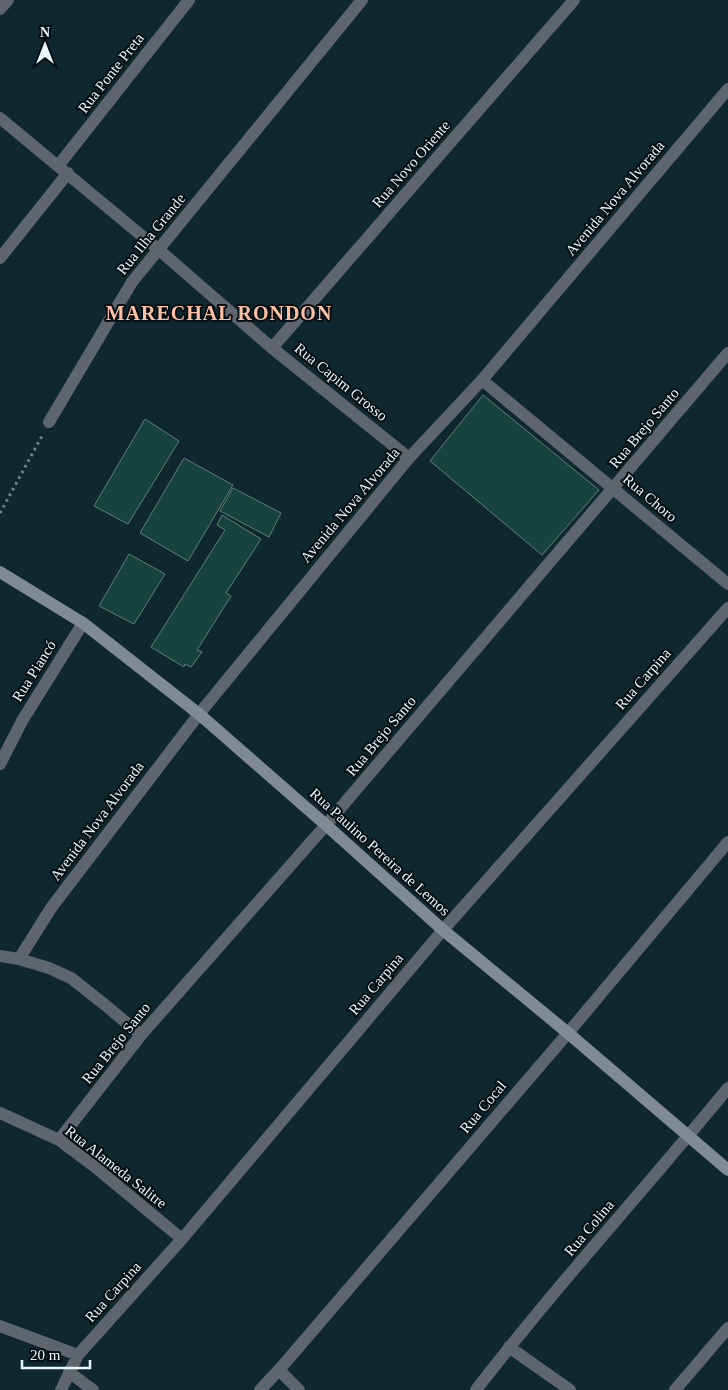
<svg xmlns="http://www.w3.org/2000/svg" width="728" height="1390" viewBox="0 0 728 1390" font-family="'Times New Roman',serif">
	<rect width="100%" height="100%" fill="#0f2830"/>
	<path fill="#16433e" stroke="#617e7a" d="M 483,395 L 599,490 L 542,555 L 430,461 Z
		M 145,419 L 179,441 L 128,524 L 94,506 Z
		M 184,458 L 233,485 L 188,561 L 140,533 Z
		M 233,488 L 281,513 L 269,537 L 220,511 Z
		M 222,515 L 261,539 L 226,593 L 231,596 L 197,650 L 202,652 L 191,667 L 185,664 L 184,667 L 151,647 L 225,530 L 217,525 Z
		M 129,554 L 165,574 L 134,624 L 99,606 Z"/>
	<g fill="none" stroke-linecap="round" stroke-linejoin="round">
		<path stroke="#72878d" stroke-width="3" stroke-dasharray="2.5 4" stroke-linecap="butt" d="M 0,513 L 42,436"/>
		<path stroke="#5f656e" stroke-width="12" d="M 0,9 L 8,0
			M 0,118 L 159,250 L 272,348 L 409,458
			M 58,166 L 189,0
			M 0,258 L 68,173
			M 272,348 L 574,0
			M 482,380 L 728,584
			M 49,422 L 132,282 L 362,0
			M 0,764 L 22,721 L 83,623
			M 0,956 L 19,959 L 49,968 L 71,978 L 104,1004 L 141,1035
			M 19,959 L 51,908 L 199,714 L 409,458 L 482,380 L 728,89
			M 0,1113 L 59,1140 L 95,1167 L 182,1239
			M 59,1140 L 141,1035 L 326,825 L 728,353
			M 0,1326 L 78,1355
			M 509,1347 L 570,1390
			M 279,1370 L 299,1390
			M 69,1372 L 93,1390
			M 61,1390 L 78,1355 L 182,1239 L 443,930 L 728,608
			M 260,1390 L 279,1370 L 568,1033 L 728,842
			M 476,1390 C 556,1286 645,1189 728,1088
			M 675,1390 L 728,1328"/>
		<path stroke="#808a97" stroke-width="12" d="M 0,572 L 83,623 L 199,714 L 326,825 L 443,930 L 568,1033 L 728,1170"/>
	</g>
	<g text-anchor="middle" stroke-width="4" stroke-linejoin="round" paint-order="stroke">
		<g font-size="15" fill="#e8f7fb" stroke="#050f13">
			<text transform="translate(111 73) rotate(-52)" y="5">Rua Ponte Preta</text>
			<text transform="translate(411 164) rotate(-49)" y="5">Rua Novo Oriente</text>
			<text transform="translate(615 198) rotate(-50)" y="5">Avenida Nova Alvorada</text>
			<text transform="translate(151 234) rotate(-51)" y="5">Rua Ilha Grande</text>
			<text transform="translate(341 382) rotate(39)" y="5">Rua Capim Grosso</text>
			<text transform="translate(644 428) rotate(-50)" y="5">Rua Brejo Santo</text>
			<text transform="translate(650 498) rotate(40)" y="5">Rua Choro</text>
			<text transform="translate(350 505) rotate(-50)" y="5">Avenida Nova Alvorada</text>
			<text transform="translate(34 671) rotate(-58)" y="5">Rua Piancó</text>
			<text transform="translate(643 679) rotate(-49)" y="5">Rua Carpina</text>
			<text transform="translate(381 736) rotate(-50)" y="5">Rua Brejo Santo</text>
			<text transform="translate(97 821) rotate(-53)" y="5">Avenida Nova Alvorada</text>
			<text transform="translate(380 852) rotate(42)" y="5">Rua Paulino Pereira de Lemos</text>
			<text transform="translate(376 984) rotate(-50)" y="5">Rua Carpina</text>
			<text transform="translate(116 1043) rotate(-51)" y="5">Rua Brejo Santo</text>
			<text transform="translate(483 1107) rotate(-50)" y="5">Rua Cocal</text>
			<text transform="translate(116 1167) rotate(38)" y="5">Rua Alameda Salitre</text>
			<text transform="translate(589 1228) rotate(-50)" y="5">Rua Colina</text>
			<text transform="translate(113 1292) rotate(-48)" y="5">Rua Carpina</text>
		</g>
		<g font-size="20" font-weight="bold" letter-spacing="1" fill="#fec1a5" stroke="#050f13">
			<text x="219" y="320">MARECHAL RONDON</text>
		</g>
	</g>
	<g transform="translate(45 45)" stroke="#050f13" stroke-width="4" paint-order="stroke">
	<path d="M0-4L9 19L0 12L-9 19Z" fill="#e8f7fb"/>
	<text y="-8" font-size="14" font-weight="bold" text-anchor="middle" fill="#e8f7fb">N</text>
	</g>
	<path d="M22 1360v8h68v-8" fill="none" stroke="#e8f7fb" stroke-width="2.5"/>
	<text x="30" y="1360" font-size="15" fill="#e8f7fb" stroke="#050f13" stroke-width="4" paint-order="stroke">20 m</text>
</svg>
